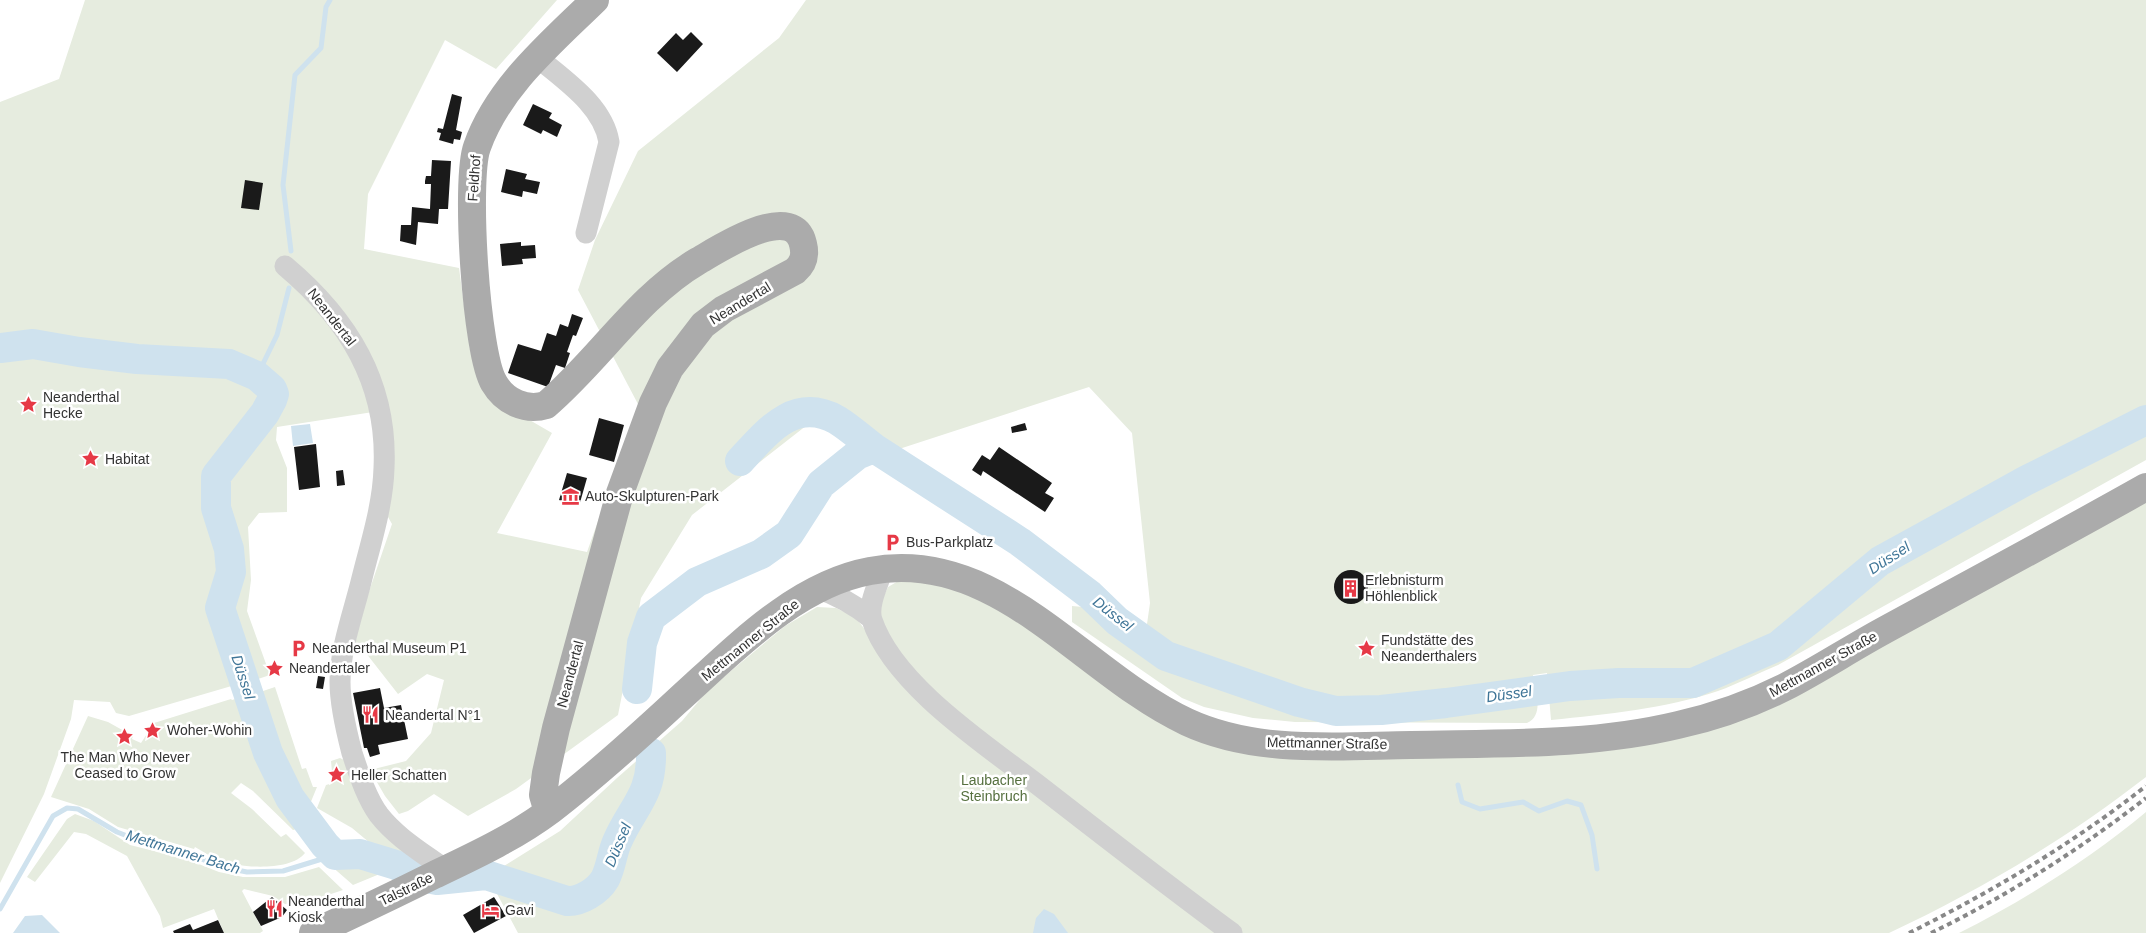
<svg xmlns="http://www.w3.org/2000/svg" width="2146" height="933" viewBox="0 0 2146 933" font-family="Arial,sans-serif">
	<rect width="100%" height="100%" fill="#fff"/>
	<path fill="#e6ecdf" d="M 85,0 L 557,0 L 496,69 L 445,40 L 368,194 L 364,249 L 459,268 L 470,350 L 480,380 L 502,404 L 552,433 L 497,533 L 587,552 L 639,406 L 578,290 L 595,240 L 638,151 L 779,38 L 806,0 L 2146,0 L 2146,460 L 1778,665 C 1758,673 1738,684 1718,691 C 1664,709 1608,714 1551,720 L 1547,673 L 1533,675 C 1535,690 1545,715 1527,723 L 1295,722 L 1253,718 L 1204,707 L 1182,698 L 1072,622 L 1072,606 L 1118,610 L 1146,631 L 1150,603 L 1132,433 L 1089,387 L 896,450 L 825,411 L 692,515 L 641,598 L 618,715 L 516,789 L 468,816 L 434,794 L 408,811 L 399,814 L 385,796 L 370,770 L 406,761 L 431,733 L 444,680 L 427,674 L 398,694 L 362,648 L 354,649 L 361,615 L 392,524 L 384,510 L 373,412 L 277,427 L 276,440 L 287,468 L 287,512 L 259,513 L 248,527 L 251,580 L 247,611 L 270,675 L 255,680 L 247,661 L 230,671 L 235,685 L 129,716 L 116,713 L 110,702 L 74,700 L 71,719 L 44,794 L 0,883 L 0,102 L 59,79 Z
		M 2146,495 L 2146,777 C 2066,839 1981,890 1889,933 L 518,933 L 495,890 L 496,871 L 560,831 L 617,778 L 682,721 L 708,690 L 785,626 L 817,607 L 836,608 L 855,617 L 871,637 L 878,608 L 888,587 L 900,580 L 928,580 L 986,600 L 1209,737 L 1681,733 Z
		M 275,687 L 302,769 L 306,768 L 313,787 L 317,787 L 310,804 L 299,795 L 285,768 L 257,693 Z
		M 242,697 C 253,730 263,775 284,803 C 289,810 297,816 304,822 L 300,828 L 293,830 L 253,791 L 241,783 L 231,793 L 252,809 L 281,837 L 286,834 L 305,853 C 291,871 244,868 223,862 C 214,859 204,852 195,847 L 194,849 L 118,827 L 89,809 L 51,797 L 88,716 L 108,722 L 133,736 L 132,739 L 141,743 L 154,723 L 231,699 L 232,700 Z
		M 340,758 L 346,761 L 415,859 L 393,856 L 370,843 L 352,828 L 317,808 L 326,785 L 333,783 L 331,761 Z
		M 2146,812 L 2146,933 L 1959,933 C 2023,901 2091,858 2146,812 Z
		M 75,814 L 94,821 L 130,845 L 186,859 L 219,872 L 243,877 L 285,877 L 319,867 L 343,890 L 295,906 L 294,903 L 285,904 L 273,896 L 244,889 L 242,891 L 263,931 L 260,933 L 224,933 L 214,909 L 163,928 L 160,916 L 127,856 L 86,834 L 74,832 L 35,882 L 27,877 L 67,819 Z
		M 351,862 L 387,871 L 353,885 L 330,865 Z"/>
	<path fill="#cfe2ee" d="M 310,424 L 313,443 L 293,446 L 291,426 Z
		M 1044,909 L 1054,914 L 1068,933 L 1033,933 L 1036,918 Z
		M 42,915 L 60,933 L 13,933 L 25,916 Z"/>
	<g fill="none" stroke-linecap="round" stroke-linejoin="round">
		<path stroke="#cfe2ee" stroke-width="5" d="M 291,251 L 283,185 L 295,75 L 321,48 L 326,7 L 330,0
			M 257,376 L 277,335 L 289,288
			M 1458,785 L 1462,802 L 1480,809 L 1523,802 L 1539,811 L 1567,801 L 1581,805 L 1592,835 L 1597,869
			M 0,909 L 53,816 L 67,808 L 78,809 L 117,832 L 153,846 L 194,856 L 221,867 L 247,872 L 283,871 L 335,855"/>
		<path stroke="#cfe2ee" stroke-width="30" d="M 0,348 L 33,344 L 79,352 L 137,359 L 229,364 L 257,376 L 272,389 L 274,394 L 272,400 L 265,413 L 216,476 L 216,508 L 229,549 L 231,572 L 220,608 L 268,753 L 290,798 L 325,845 L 335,855 L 360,854 L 396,865 L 426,878 L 437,880 L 486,875 L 567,901 C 580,902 598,891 605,879 C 611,868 612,853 617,842 C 632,807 652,796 651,753
			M 740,461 C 767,432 794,396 837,420 C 850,428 862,439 874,448
			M 637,689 L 642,643 L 651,617 L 697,582 L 761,554 L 789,534 L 821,484 L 857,455 L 874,448 L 1020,542 L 1090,595 L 1117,621 L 1166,656 L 1299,702 L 1336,711 L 1381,710 L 1446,703 L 1570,686 L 1619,683 L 1693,683 L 1778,646 L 1880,561 L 2027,480 L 2146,420"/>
	</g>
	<path fill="#1a1a1a" d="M 691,32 L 703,44 L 677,72 L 657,53 L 676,33 L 683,40 Z
		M 452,94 L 462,97 L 456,130 L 462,132 L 460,140 L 454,139 L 453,144 L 439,140 L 441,133 L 437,132 L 438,128 L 443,129 Z
		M 533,104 L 552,113 L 549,118 L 562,125 L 557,137 L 543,130 L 541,134 L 523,125 Z
		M 432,160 L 451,161 L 448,209 L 439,209 L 438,224 L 418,222 L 416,245 L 400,241 L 401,225 L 411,225 L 412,207 L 430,209 L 431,184 L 425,184 L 425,181 L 426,176 L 431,176 Z
		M 506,169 L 527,174 L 525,179 L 540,182 L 537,194 L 523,191 L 522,197 L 501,192 Z
		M 245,180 L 263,183 L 259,210 L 241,208 Z
		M 521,242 L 521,246 L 535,245 L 536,258 L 522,259 L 523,264 L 502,266 L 500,244 Z
		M 572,314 L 583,318 L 576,336 L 573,335 L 567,352 L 570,353 L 565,368 L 556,365 L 548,387 L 508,373 L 518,344 L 541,351 L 547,333 L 556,336 L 560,324 L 568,327 Z
		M 599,418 L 624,425 L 614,462 L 589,455 Z
		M 1025,423 L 1027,430 L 1012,433 L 1011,427 Z
		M 316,444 L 320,487 L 299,490 L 294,447 Z
		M 999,447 L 1052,483 L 1045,493 L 1054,498 L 1045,512 L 983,471 L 981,476 L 972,470 L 982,455 L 990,460 Z
		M 343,470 L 345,485 L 337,486 L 336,471 Z
		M 567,473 L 587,478 L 579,506 L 559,500 Z
		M1334 587a17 17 0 1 1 34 0a17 17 0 1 1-34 0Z
		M 318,676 L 325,677 L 323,689 L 316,688 Z
		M 380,688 L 384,708 L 401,705 L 408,739 L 378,745 L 380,754 L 370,757 L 367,748 L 364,748 L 353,693 Z
		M 272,897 L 287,910 L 282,917 L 261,926 L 253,912 Z
		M 494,897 L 506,916 L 474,933 L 463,915 Z
		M 218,920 L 224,933 L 174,933 L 173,931 L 190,924 L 193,930 Z"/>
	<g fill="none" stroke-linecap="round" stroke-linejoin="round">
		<path stroke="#d0d0d0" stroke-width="21" d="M 537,57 C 564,80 603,105 609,142 L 586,233
			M 285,266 C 348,319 388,383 384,468 C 383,506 370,545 361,582 C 353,614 340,649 340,682 C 340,705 346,730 352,753 C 359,774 366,797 379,815 C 397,838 423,853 446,870
			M 883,569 C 879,583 867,605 872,620 C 894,686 989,747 1042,788 C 1105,837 1168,886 1232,933
			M 817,588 C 837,595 855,605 871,618"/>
		<path stroke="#ababab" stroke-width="28" d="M 548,812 L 543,795 L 546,773 L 556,728 L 620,493 L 653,403 L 670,368 L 703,325 L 724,309 L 795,271 C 803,264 806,256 803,244 C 793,200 719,249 698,261 C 637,297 599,360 546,405 C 526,411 505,402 494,383 C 476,354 465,180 477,147 C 498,87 551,43 595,0
			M 313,933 C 354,914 394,895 434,875 C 474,856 515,837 551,810 C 594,777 636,739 676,702 C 732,652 794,585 870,571 C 998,547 1082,673 1187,722 C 1256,754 1337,746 1411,745 C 1500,743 1590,746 1678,725 C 1714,717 1751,704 1785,687 C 1818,670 1850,649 1883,631 C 1971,583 2059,536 2146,487"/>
		<path stroke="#888" stroke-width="4" stroke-dasharray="5 4" stroke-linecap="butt" d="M 1909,933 C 1993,891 2072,844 2146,786
			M 1931,933 C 2007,896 2079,850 2146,798"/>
	</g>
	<defs>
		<symbol id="sight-bare" viewBox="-9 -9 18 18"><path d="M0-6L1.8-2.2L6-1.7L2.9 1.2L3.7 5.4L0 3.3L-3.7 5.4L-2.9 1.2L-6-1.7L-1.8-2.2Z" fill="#e63946" stroke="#fff" stroke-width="2.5" paint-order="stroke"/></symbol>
		<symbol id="museum-bare" viewBox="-9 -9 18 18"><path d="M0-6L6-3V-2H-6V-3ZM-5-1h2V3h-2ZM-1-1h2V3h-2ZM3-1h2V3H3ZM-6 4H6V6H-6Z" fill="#e63946" stroke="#fff" stroke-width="2.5" paint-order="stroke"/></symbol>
		<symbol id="parking-bare" viewBox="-9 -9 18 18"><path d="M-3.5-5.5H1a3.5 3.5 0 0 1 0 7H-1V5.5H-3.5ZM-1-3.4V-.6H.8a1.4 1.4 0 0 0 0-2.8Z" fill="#e63946" stroke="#fff" stroke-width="2.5" paint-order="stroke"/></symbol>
		<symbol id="building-bare" viewBox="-9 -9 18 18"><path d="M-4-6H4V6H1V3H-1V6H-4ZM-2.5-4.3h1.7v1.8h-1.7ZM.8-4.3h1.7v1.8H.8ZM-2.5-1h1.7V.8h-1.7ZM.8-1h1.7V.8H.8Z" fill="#e63946" stroke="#fff" stroke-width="2.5" paint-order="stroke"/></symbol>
		<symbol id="restaurant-bare" viewBox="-9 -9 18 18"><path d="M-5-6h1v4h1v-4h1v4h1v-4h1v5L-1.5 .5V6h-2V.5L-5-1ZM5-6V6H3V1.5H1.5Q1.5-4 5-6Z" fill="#e63946" stroke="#fff" stroke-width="2.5" paint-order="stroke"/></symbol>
		<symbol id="hotel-bare" viewBox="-9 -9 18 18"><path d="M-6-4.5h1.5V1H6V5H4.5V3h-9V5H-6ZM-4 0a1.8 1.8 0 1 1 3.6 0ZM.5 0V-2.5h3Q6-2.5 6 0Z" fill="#e63946" stroke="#fff" stroke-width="2.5" paint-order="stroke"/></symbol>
	</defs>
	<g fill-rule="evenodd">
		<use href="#sight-bare" x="16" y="392" width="25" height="25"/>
		<use href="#sight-bare" x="78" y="446" width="25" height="25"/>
		<use href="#museum-bare" x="558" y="484" width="25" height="25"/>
		<use href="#parking-bare" x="880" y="530" width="25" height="25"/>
		<use href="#building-bare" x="1338" y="576" width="25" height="25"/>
		<use href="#parking-bare" x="286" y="636" width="25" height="25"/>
		<use href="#sight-bare" x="1354" y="636" width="25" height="25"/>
		<use href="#sight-bare" x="262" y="656" width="25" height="25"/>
		<use href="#restaurant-bare" x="358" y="702" width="25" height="25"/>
		<use href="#sight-bare" x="140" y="718" width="25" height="25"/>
		<use href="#sight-bare" x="112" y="724" width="25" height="25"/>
		<use href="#sight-bare" x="324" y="762" width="25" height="25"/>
		<use href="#restaurant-bare" x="262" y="896" width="25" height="25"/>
		<use href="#hotel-bare" x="478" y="898" width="25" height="25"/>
	</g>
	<g text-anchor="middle" stroke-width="5" stroke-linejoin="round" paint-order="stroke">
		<g font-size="14" fill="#333" stroke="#fff">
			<text transform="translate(474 178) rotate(-86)" y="5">Feldhof</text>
			<text transform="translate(740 303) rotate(-31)" y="5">Neandertal</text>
			<text transform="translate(332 317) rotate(52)" y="5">Neandertal</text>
			<text transform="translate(750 640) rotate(-39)" y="5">Mettmanner Straße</text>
			<text transform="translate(1823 664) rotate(-29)" y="5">Mettmanner Straße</text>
			<text transform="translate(570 674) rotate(-75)" y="5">Neandertal</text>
			<text transform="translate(1327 743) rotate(1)" y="5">Mettmanner Straße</text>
			<text transform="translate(406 889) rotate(-26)" y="5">Talstraße</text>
		</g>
		<g font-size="14" fill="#333" stroke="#fff" text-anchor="start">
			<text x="43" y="402">Neanderthal<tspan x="43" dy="16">Hecke</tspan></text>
			<text x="105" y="464">Habitat</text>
			<text x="585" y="501">Auto-Skulpturen-Park</text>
			<text x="906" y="547">Bus-Parkplatz</text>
			<text x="1365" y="585">Erlebnisturm<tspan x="1365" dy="16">Höhlenblick</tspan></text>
			<text x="1381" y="645">Fundstätte des<tspan x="1381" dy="16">Neanderthalers</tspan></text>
			<text x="312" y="653">Neanderthal Museum P1</text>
			<text x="289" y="673">Neandertaler</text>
			<text x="385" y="720">Neandertal N°1</text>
			<text x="167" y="735">Woher-Wohin</text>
			<text x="125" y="762" text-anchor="middle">The Man Who Never<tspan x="125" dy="16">Ceased to Grow</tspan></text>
			<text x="351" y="780">Heller Schatten</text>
			<text x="288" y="906">Neanderthal<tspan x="288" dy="16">Kiosk</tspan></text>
			<text x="505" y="915">Gavi</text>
		</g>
		<g font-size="14" fill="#56703f" stroke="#fff">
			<text x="994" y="785">Laubacher<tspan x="994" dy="16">Steinbruch</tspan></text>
		</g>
		<g font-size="15" font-style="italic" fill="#3f7597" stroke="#fff">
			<text transform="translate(1889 558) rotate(-33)" y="5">Düssel</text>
			<text transform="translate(1113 614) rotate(38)" y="5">Düssel</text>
			<text transform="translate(243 677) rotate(72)" y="5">Düssel</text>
			<text transform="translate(1509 694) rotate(-8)" y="5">Düssel</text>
			<text transform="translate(618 845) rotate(-67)" y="5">Düssel</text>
			<text transform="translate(183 852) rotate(17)" y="5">Mettmanner Bach</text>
		</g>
	</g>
</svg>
